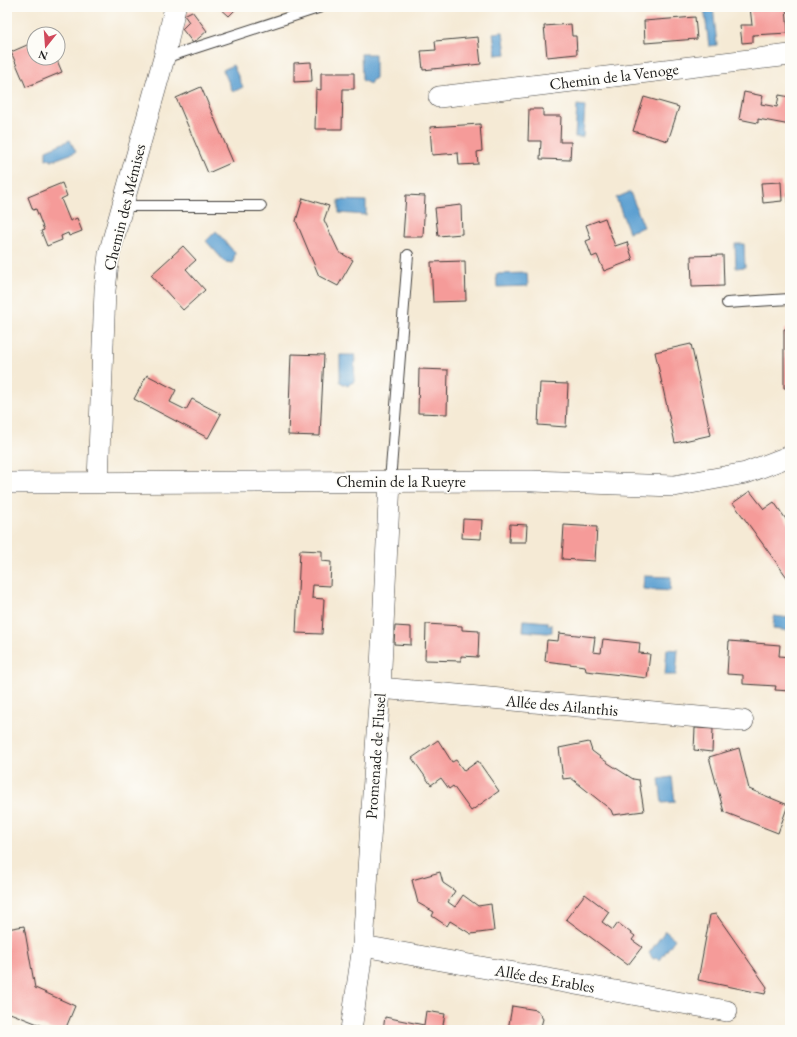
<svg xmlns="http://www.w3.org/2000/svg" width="797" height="1037" viewBox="0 0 797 1037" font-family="'EB Garamond',serif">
	<rect width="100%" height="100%" fill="#fdfcf7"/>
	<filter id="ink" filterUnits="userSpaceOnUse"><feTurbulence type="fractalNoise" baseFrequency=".025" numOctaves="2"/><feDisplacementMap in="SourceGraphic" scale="8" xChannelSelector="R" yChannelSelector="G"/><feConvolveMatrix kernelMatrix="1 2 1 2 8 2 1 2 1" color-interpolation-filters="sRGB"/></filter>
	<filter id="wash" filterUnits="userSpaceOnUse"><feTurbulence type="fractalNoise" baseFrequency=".012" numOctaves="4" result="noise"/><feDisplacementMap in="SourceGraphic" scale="16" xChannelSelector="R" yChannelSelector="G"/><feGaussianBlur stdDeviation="0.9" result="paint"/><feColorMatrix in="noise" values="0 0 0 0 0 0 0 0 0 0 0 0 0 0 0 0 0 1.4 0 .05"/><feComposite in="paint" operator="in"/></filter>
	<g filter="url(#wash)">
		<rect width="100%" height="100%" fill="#f5ead5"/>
		<path fill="#5da0d1" stroke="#3c5e76" d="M 704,7 L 713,7 L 717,45 L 709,46 Z
			M 503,32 L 506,54 L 496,55 L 493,33 Z
			M 361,54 L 375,54 L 375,79 L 372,80 L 370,84 L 362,80 Z
			M 233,65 L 243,87 L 233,92 L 223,70 Z
			M 577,105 L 585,106 L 583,137 L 575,137 Z
			M 70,140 L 76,152 L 51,161 L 51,159 L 46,159 L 46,150 Z
			M 630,192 L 644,227 L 629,232 L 616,198 Z
			M 339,200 L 366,201 L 366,215 L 339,213 Z
			M 216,231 L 235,253 L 233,263 L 225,262 L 206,241 Z
			M 735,244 L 744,244 L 745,267 L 736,268 Z
			M 527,273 L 528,286 L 497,287 L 496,274 Z
			M 340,355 L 355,355 L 354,382 L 351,383 L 348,386 L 340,382 Z
			M 644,576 L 671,577 L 670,591 L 643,589 Z
			M 774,616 L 790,618 L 790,631 L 773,629 Z
			M 524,620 L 548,622 L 548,625 L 552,625 L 552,632 L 547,633 L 523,631 Z
			M 667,649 L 678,650 L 676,675 L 665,675 Z
			M 672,777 L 675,802 L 662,803 L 659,779 Z
			M 665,931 L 675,939 L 660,960 L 657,958 L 653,959 L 649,953 Z"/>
		<g id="blocks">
			<path fill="#f59b99" d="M 219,7 L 238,7 L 229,16 Z
				M 750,7 L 786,7 L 788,33 L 753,35 L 753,42 L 742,43 L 740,25 L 752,25 Z
				M 192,11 L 207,31 L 193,43 L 182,29 L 189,22 L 184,15 Z
				M 695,17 L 697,39 L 645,43 L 644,21 Z
				M 571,24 L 572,36 L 576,36 L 577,54 L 547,57 L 544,26 Z
				M 478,37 L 481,64 L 423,70 L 421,51 L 436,50 L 435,41 Z
				M 34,42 L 34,58 L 56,58 L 62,72 L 26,87 L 11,52 Z
				M 311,62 L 312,81 L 294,82 L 294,63 Z
				M 321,73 L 354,73 L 354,89 L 343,89 L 342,129 L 315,129 L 316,89 L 321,90 Z
				M 201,87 L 233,162 L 208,173 L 176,98 Z
				M 744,92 L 763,96 L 761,104 L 777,107 L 779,95 L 790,97 L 790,125 L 758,119 L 758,123 L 739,119 Z
				M 644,97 L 679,107 L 668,141 L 633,131 Z
				M 529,109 L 543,109 L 543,116 L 561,116 L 560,142 L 571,142 L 570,160 L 540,159 L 541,141 L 528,141 Z
				M 480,124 L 482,151 L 477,152 L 478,164 L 459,165 L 458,153 L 432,155 L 430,127 Z
				M 781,182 L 782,201 L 763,203 L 761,183 Z
				M 62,183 L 67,196 L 61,199 L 70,221 L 77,218 L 82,231 L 69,236 L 68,233 L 61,236 L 62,240 L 47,246 L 41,231 L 44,230 L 36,209 L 33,210 L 28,197 Z
				M 788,191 L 790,191 L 790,228 L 789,228 Z
				M 406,195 L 425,196 L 423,237 L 403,237 Z
				M 303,198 L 329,206 L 324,220 L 339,252 L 353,260 L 338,286 L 319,276 L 296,221 Z
				M 461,205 L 462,234 L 438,236 L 435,208 Z
				M 605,218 L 615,246 L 627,242 L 633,260 L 604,271 L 597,255 L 592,257 L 586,241 L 591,239 L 586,225 Z
				M 183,246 L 196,260 L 186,269 L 205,290 L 183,310 L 151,275 Z
				M 723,255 L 724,286 L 692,287 L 691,256 Z
				M 465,261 L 466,301 L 433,302 L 431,262 Z
				M 784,329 L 790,329 L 790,388 L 784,388 Z
				M 691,344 L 711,435 L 675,443 L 655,352 Z
				M 291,354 L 324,355 L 320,436 L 288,435 Z
				M 419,369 L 448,370 L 447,414 L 418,413 Z
				M 147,375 L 176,390 L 170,402 L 186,410 L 192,399 L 221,414 L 208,438 L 134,399 Z
				M 540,383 L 568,384 L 566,427 L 538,425 Z
				M 750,491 L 764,509 L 774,502 L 790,525 L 789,580 L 733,503 Z
				M 463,519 L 482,520 L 481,539 L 462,538 Z
				M 510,524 L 527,525 L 526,542 L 509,542 Z
				M 564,525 L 597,527 L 595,561 L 562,559 Z
				M 300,550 L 322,551 L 322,561 L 331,562 L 330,586 L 313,585 L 312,598 L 324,599 L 322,634 L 296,633 Z
				M 426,624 L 462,626 L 462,630 L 479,631 L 478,657 L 461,656 L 461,661 L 425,660 Z
				M 395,626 L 411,627 L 411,645 L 394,644 Z
				M 559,633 L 595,637 L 593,652 L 601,653 L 603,639 L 640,643 L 639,653 L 650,654 L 647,678 L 586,671 L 585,666 L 545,661 L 547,640 L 558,641 Z
				M 729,641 L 780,645 L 779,656 L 790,657 L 790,691 L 775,690 L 776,686 L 743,684 L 743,675 L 727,674 Z
				M 695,728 L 713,729 L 712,752 L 694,750 Z
				M 438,740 L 452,762 L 456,760 L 464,771 L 478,761 L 499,791 L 471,811 L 453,786 L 449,789 L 441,778 L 431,785 L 412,758 Z
				M 589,742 L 592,751 L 608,763 L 633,779 L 639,780 L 644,811 L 613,815 L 611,810 L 571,778 L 563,779 L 559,748 Z
				M 739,748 L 749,789 L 788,805 L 778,833 L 724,812 L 709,757 Z
				M 440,872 L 443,883 L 455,891 L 448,902 L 455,907 L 463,895 L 478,906 L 491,904 L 494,931 L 471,934 L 450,921 L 447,926 L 432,916 L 434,912 L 418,903 L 412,880 Z
				M 585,894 L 609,912 L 602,922 L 613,930 L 618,923 L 635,936 L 632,940 L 642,947 L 628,965 L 566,919 Z
				M 716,914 L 767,987 L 765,994 L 698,980 L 710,915 Z
				M 24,926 L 35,988 L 75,1006 L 65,1030 L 53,1030 L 10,1013 L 7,1015 L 7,929 Z
				M 512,1006 L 537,1010 L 543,1019 L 540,1030 L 508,1030 Z
				M 426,1011 L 445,1014 L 443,1025 L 446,1026 L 445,1030 L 383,1030 L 385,1017 L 424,1025 Z"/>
		</g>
	</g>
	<g filter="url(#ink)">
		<use href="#blocks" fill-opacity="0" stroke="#3d3b38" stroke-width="1"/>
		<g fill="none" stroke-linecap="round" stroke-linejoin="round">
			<defs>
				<path id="service" d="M 164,58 L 321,7
					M 121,206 L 261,206
					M 727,303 L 790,299
					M 390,481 L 408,255"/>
				<path id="minor" d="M 439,97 L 790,55
					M 98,482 L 105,290 L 109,254 L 164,58 L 175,7
					M 7,483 L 532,481 L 674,486 L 746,473 L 790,456
					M 380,688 L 743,721
					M 363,946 L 727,1011
					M 351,1030 L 363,946 L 380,688 L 390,481"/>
			</defs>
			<use href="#service" stroke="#3d3b38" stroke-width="12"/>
			<use href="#minor" stroke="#3d3b38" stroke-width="22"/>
			<use href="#service" stroke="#fff" stroke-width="10"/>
			<use href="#minor" stroke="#fff" stroke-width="21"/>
		</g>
	</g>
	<g text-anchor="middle" stroke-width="3" stroke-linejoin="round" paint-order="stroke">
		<g font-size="16" fill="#1c1c1c" stroke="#fdfcf7">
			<text transform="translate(614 76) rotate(-7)" y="6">Chemin de la Venoge</text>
			<text transform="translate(124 207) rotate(-76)" y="6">Chemin des Mémises</text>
			<text x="401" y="487">Chemin de la Rueyre</text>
			<text transform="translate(562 705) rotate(5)" y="6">Allée des Ailanthis</text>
			<text transform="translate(375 756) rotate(-86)" y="6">Promenade de Flusel</text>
			<text transform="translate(545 978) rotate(10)" y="6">Allée des Erables</text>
		</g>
	</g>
	<rect width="797" height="1037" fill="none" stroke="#fdfcf7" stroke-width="24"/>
	<g transform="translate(46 46) rotate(197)"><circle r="19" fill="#fdfcf7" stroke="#a3a29f"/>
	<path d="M0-3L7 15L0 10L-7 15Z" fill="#d1495b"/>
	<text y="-6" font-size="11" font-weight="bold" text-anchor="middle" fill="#1c1c1c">N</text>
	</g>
</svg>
